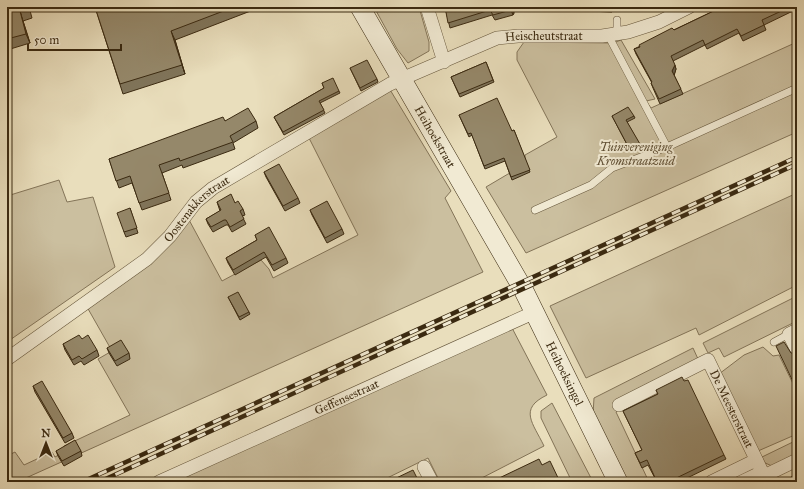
<svg xmlns="http://www.w3.org/2000/svg" width="804" height="489" viewBox="0 0 804 489" font-family="'IM FELL Great Primer',serif">
	<rect width="100%" height="100%" fill="#e9debc"/>
	<filter id="stains"><feTurbulence type="fractalNoise" baseFrequency=".005" numOctaves="4"/><feColorMatrix values="0 0 0 0 .2 0 0 0 0 .09 0 0 0 0 .02 0 0 0 .5 -.17"/></filter>
	<radialGradient id="worn" r=".72"><stop offset=".6" stop-color="#630" stop-opacity="0"/><stop offset="1" stop-color="#630" stop-opacity=".3"/></radialGradient>
	<path fill="#cbbf9f" stroke="#837458" d="M 374,7 L 419,7 L 429,42 L 429,51 L 408,63 L 397,49 Z
		M 621,40 L 655,99 L 646,101 L 651,108 L 797,42 L 797,132 L 526,253 L 486,187 L 525,164 L 525,155 L 557,137 L 517,60 L 517,52 L 524,42 L 613,43 Z
		M 389,88 L 451,191 L 445,198 L 483,272 L 17,482 L 7,482 L 7,456 L 15,452 L 24,465 L 52,452 L 55,457 L 66,451 L 64,446 L 130,415 L 98,359 L 112,351 L 87,307 L 188,218 L 222,281 L 261,260 L 269,269 L 273,278 L 358,235 L 308,136 Z
		M 59,180 L 67,202 L 93,197 L 115,267 L 7,342 L 7,196 Z
		M 797,193 L 797,265 L 794,266 L 797,272 L 797,285 L 699,335 L 696,328 L 586,378 L 550,306 Z
		M 797,296 L 797,321 L 724,357 L 719,348 L 708,353 L 703,343 Z
		M 511,326 L 547,395 C 518,409 533,423 544,446 L 474,482 L 440,482 L 428,458 L 379,482 L 167,482 Z
		M 763,347 L 773,356 L 779,355 L 797,392 L 797,434 L 758,451 L 719,374 L 744,355 Z
		M 693,348 L 698,359 L 616,412 L 649,482 L 626,482 L 593,414 L 594,398 Z
		M 552,403 L 591,478 L 591,482 L 572,482 L 541,418 L 541,411 Z
		M 797,440 L 797,455 L 772,466 L 763,462 L 760,458 Z"/>
	<g fill="none" stroke-linecap="round" stroke-linejoin="round">
		<defs>
			<path id="lane" d="M 617,34 L 617,20
				M 608,35 L 667,147
				M 535,210 L 591,185 L 612,168 L 667,147 L 797,88
				M 774,342 L 789,334"/>
			<g id="street">
				<path d="M 427,7 L 444,62"/>
				<path d="M 797,330 L 789,334 L 797,350"/>
				<path id="s1" d="M 7,359 L 147,259 L 170,236 L 196,202 L 213,188 L 390,84 L 497,38 L 518,36 L 602,36 L 628,32 L 659,22 L 689,7"/>
				<path id="s2" d="M 619,405 L 708,360 L 767,482"/>
				<path d="M 424,467 L 432,482"/>
				<path d="M 764,476 L 797,460"/>
				<path id="s3" d="M 159,482 L 535,312"/>
				<path d="M 711,482 L 756,460"/>
				<path d="M 741,482 L 762,472"/>
			</g>
			<g id="secondary">
				<path id="s4" d="M 360,7 L 523,289 L 618,482"/>
			</g>
		</defs>
		<use href="#lane" stroke="#66573c" stroke-width="8"/>
		<use href="#street" stroke="#66573c" stroke-width="14"/>
		<use href="#secondary" stroke="#3b2a11" stroke-width="20"/>
		<use href="#lane" stroke="#f1ead3" stroke-width="7"/>
		<use href="#street" stroke="#f1ead3" stroke-width="13"/>
		<use href="#secondary" stroke="#f1ead3" stroke-width="19"/>
		<defs>
			<path id="rail" d="M 82,482 L 797,157
				M 99,482 L 797,164"/>
		</defs>
		<use href="#rail" stroke="#3b2a11" stroke-width="4.5"/>
		<use href="#rail" stroke="#f1ead3" stroke-width="3" stroke-dasharray="9" stroke-linecap="butt"/>
	</g>
	<path fill="#80755b" stroke="#3b2a11" d="M 7,7 L 29,7 L 32,18 L 23,21 L 30,43 L 7,50 Z
		M 95,7 L 261,7 L 175,40 L 185,74 L 123,94 Z
		M 445,7 L 614,7 L 614,10 L 612,12 L 513,8 L 514,13 L 513,15 L 495,20 L 492,15 L 450,28 Z
		M 722,7 L 797,7 L 797,9 L 764,25 L 766,30 L 743,41 L 739,33 L 707,49 L 705,45 L 673,61 L 676,69 L 674,75 L 683,94 L 660,104 L 653,88 L 651,83 L 652,83 L 636,54 L 634,49 Z
		M 486,62 L 494,82 L 460,97 L 451,77 Z
		M 350,68 L 377,79 L 378,82 L 361,91 Z
		M 322,83 L 339,91 L 340,93 L 320,103 L 325,113 L 284,135 L 274,117 L 324,88 Z
		M 459,115 L 512,131 L 514,130 L 530,172 L 512,180 L 505,161 L 485,169 L 472,135 L 469,137 Z
		M 612,116 L 634,116 L 635,118 L 627,122 L 641,147 L 631,152 Z
		M 225,121 L 256,121 L 258,128 L 233,143 L 235,149 L 183,168 L 182,165 L 162,173 L 171,200 L 142,210 L 132,183 L 119,188 L 109,159 Z
		M 264,172 L 298,198 L 300,203 L 285,211 L 266,177 Z
		M 217,202 L 235,203 L 243,209 L 245,215 L 242,216 L 246,224 L 232,232 L 228,225 L 226,225 L 213,232 L 208,224 L 206,219 L 220,211 Z
		M 130,208 L 138,233 L 126,237 L 124,232 Z
		M 310,210 L 342,229 L 344,234 L 327,243 L 312,215 Z
		M 255,235 L 286,258 L 288,263 L 274,271 L 266,257 L 235,275 L 228,263 L 226,258 L 257,240 Z
		M 228,297 L 249,312 L 250,314 L 240,320 Z
		M 82,339 L 97,350 L 99,356 L 84,365 L 81,361 L 74,365 L 65,350 L 63,344 Z
		M 107,348 L 129,353 L 130,359 L 117,366 L 109,353 Z
		M 33,386 L 72,433 L 74,438 L 65,443 L 35,392 Z
		M 656,390 L 724,455 L 726,459 L 679,482 L 657,482 L 648,465 L 642,468 L 635,453 L 642,450 L 623,411 L 658,394 Z
		M 56,451 L 81,451 L 82,456 L 64,466 L 58,456 Z"/>
	<path fill="#685f4a" stroke="#3b2a11" d="M 512,7 L 514,13 L 513,15 L 511,10 Z
		M 610,7 L 614,7 L 614,10 L 612,12 Z
		M 20,11 L 23,21 L 30,43 L 26,34 Z
		M 171,31 L 175,40 L 185,74 L 182,65 Z
		M 675,65 L 676,69 L 674,76 L 672,71 Z"/>
	<path fill="#95886a" stroke="#3b2a11" d="M 7,7 L 28,7 L 28,8 L 20,11 L 26,34 L 7,39 Z
		M 95,7 L 234,7 L 171,31 L 182,65 L 120,84 Z
		M 445,7 L 512,7 L 512,8 L 511,10 L 493,15 L 490,10 L 448,23 Z
		M 722,7 L 790,7 L 762,20 L 764,25 L 741,36 L 737,29 L 705,45 L 703,40 L 671,56 L 675,65 L 672,71 L 681,89 L 659,99 L 651,83 L 652,82 L 634,49 L 640,47 L 639,45 L 672,28 L 674,30 Z
		M 367,60 L 377,79 L 360,88 L 350,68 Z
		M 486,62 L 493,80 L 459,94 L 451,77 Z
		M 333,78 L 339,91 L 319,101 L 324,110 L 283,132 L 274,117 L 324,88 L 322,83 Z
		M 497,98 L 512,131 L 514,130 L 530,170 L 511,177 L 504,158 L 484,166 L 471,133 L 468,134 L 459,115 Z
		M 628,107 L 634,116 L 626,120 L 640,144 L 630,150 L 612,116 Z
		M 248,108 L 256,121 L 230,136 L 233,142 L 180,161 L 179,158 L 159,165 L 169,193 L 139,203 L 130,176 L 116,181 L 109,159 L 223,117 L 225,121 Z
		M 279,164 L 298,198 L 283,206 L 264,172 Z
		M 231,194 L 235,203 L 238,201 L 243,209 L 240,211 L 244,219 L 230,227 L 226,220 L 224,220 L 211,227 L 206,219 L 221,210 L 217,202 Z
		M 327,201 L 342,229 L 325,238 L 310,210 Z
		M 130,208 L 137,228 L 124,232 L 117,213 Z
		M 269,227 L 286,258 L 272,265 L 264,252 L 233,270 L 226,258 L 257,240 L 255,235 Z
		M 238,292 L 249,312 L 239,317 L 228,297 Z
		M 79,335 L 82,339 L 88,335 L 97,350 L 82,359 L 79,356 L 72,360 L 63,344 Z
		M 121,340 L 129,353 L 115,361 L 107,348 Z
		M 784,342 L 791,353 L 797,353 L 797,390 L 776,346 Z
		M 682,377 L 684,381 L 688,380 L 724,455 L 668,482 L 657,482 L 647,460 L 640,463 L 635,453 L 642,450 L 623,411 L 658,394 L 656,390 Z
		M 42,381 L 72,433 L 63,438 L 33,386 Z
		M 75,440 L 81,451 L 62,461 L 56,451 Z
		M 539,459 L 542,465 L 550,461 L 560,482 L 494,482 L 493,481 Z
		M 413,470 L 419,482 L 388,482 Z
		M 797,474 L 797,482 L 794,482 L 791,477 Z"/>
	<g text-anchor="middle" stroke-width="4" stroke-linejoin="round" paint-order="stroke">
		<g font-size="12" fill="#3b2a11" stroke="#f1ead3">
			<text dy="4" stroke="none"><textPath href="#s1" startOffset="638">Heischeutstraat</textPath></text>
			<text dy="4" stroke="none"><textPath href="#s4" startOffset="150">Heihoekstraat</textPath></text>
			<text dy="4" stroke="none"><textPath href="#s1" startOffset="243">Oostenakkerstraat</textPath></text>
			<text dy="4" stroke="none"><textPath href="#s4" startOffset="420">Heihoeksingel</textPath></text>
			<text dy="4" stroke="none"><textPath href="#s3" startOffset="206">Geffensestraat</textPath></text>
			<text dy="4" stroke="none"><textPath href="#s2" startOffset="154">De Meesterstraat</textPath></text>
		</g>
		<g font-size="12" font-style="italic" fill="#5f4f34" stroke="#f1ead3">
			<text x="636" y="151">Tuinvereniging<tspan x="636" dy="14">Kromstraatzuid</tspan></text>
		</g>
	</g>
	<rect width="804" height="489" fill="none" stroke="#e9debc" stroke-width="24"/>
	<rect x="8" y="8" width="788" height="473" fill="none" stroke="#3b2a11" stroke-width="2"/>
	<rect x="12" y="12" width="780" height="465" fill="none" stroke="#3b2a11"/>
	<g transform="translate(46 443)" stroke="#f1ead3" stroke-width="3" paint-order="stroke">
	<path d="M0-3L7 15L0 10L-7 15Z" fill="#3b2a11"/>
	<text y="-6" font-size="11" font-weight="bold" text-anchor="middle" fill="#3b2a11">N</text>
	</g>
	<path d="M28 44v6h93v-6" fill="none" stroke="#3b2a11" stroke-width="2"/>
	<text x="34" y="44" font-size="12" fill="#3b2a11" stroke="#f1ead3" stroke-width="3" paint-order="stroke">50 m</text>
	<rect width="100%" height="100%" filter="url(#stains)"/>
	<rect width="100%" height="100%" fill="url(#worn)"/>
</svg>
